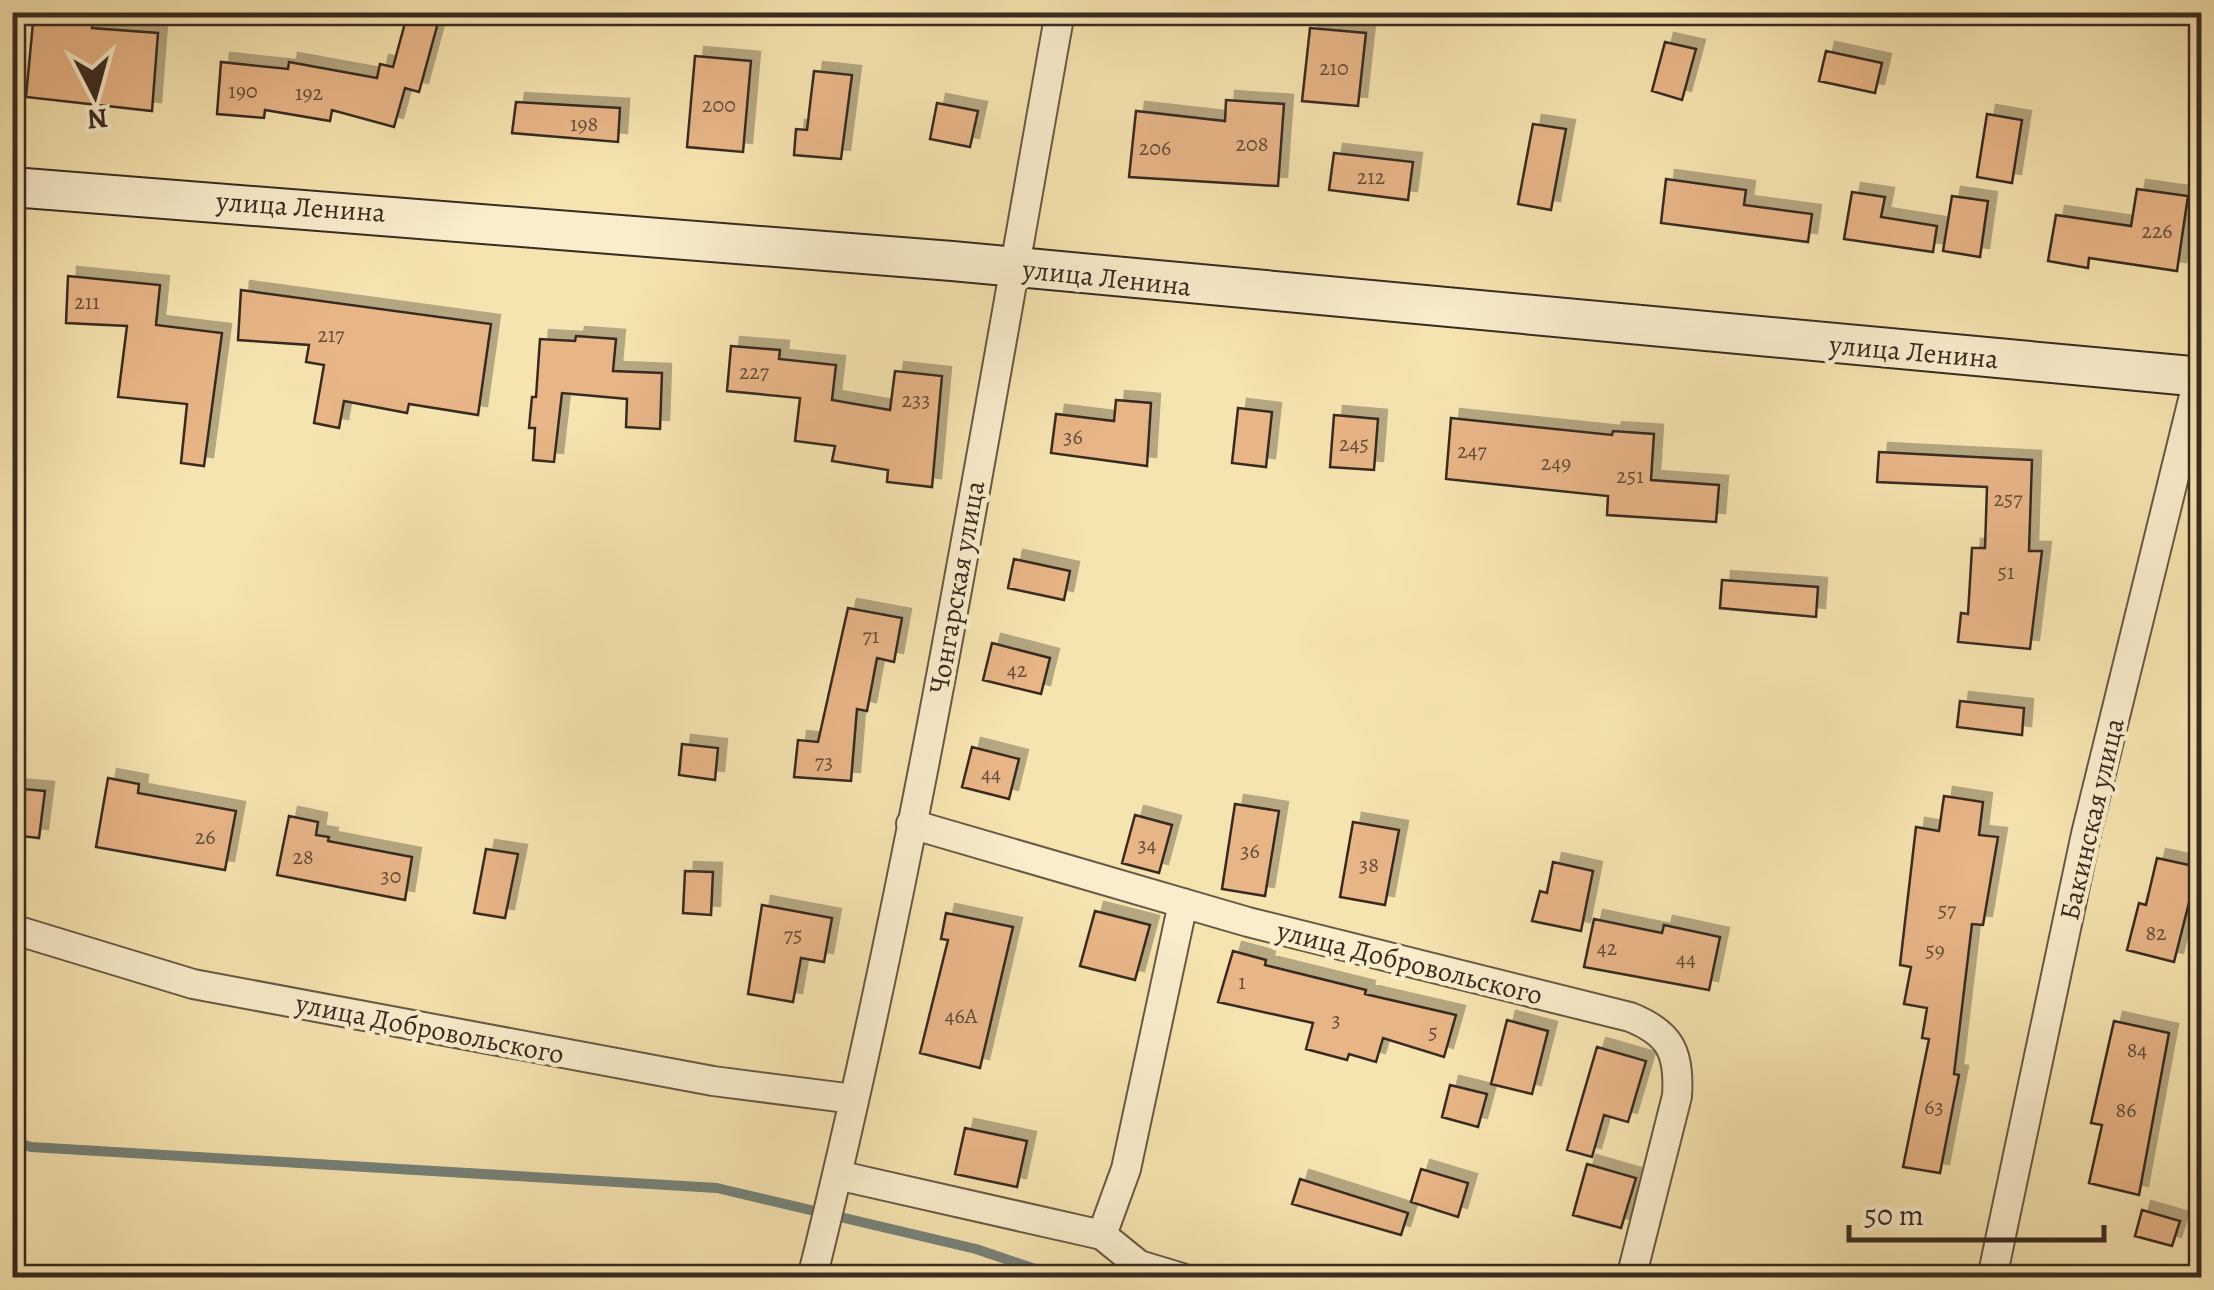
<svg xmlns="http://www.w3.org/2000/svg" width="2214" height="1290" viewBox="0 0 2214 1290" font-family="Alegreya,serif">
	<defs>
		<filter id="shadow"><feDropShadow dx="9" dy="-9" stdDeviation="0" flood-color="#0004"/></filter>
	</defs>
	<rect width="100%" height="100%" fill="#f6e4b0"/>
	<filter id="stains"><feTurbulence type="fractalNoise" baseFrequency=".002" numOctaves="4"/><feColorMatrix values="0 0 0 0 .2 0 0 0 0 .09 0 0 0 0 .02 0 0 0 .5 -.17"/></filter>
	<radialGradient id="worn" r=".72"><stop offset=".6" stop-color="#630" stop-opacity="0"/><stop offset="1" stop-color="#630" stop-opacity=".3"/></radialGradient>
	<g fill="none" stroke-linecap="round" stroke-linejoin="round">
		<path stroke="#768279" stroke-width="10" d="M 12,1141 L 31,1147 L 717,1188 L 976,1249 L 1062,1278"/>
	</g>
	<path fill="#e8b587" stroke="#382b20" stroke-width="2.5" filter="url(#shadow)" d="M 34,12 L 94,12 L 92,28 L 158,33 L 152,111 L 26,97 Z
		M 408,12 L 439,19 L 419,92 L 405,88 L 394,127 L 332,110 L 330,121 L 265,110 L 264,118 L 217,114 L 221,62 L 288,69 L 289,62 L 377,78 L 380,64 L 393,67 Z
		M 1310,28 L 1366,33 L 1358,106 L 1302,101 Z
		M 1665,42 L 1696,49 L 1682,100 L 1652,91 Z
		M 1826,51 L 1882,63 L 1875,93 L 1819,81 Z
		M 695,56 L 751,61 L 743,152 L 687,147 Z
		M 814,71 L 852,75 L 841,159 L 794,155 L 796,129 L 807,130 Z
		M 1226,100 L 1284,104 L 1278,186 L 1129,177 L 1136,111 L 1225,121 Z
		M 516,102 L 620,108 L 618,142 L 512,133 Z
		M 937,103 L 978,111 L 970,147 L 930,139 Z
		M 1987,114 L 2022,120 L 2012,183 L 1977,177 Z
		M 1533,124 L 1566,129 L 1551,210 L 1518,204 Z
		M 1334,153 L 1413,162 L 1408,200 L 1329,190 Z
		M 1666,179 L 1746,190 L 1744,205 L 1812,214 L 1808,242 L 1661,223 Z
		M 2137,189 L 2188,196 L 2177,271 L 2089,258 L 2088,268 L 2048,261 L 2056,215 L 2131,226 Z
		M 1852,192 L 1885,197 L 1881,217 L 1937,226 L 1933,252 L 1844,239 Z
		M 1952,196 L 1988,201 L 1980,257 L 1943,251 Z
		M 68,276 L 160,285 L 156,325 L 222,333 L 204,466 L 181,463 L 187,404 L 118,397 L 127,326 L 66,323 Z
		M 241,290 L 491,324 L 478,415 L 409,404 L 407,413 L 344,401 L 339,428 L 314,423 L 324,365 L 306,362 L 309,345 L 238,340 Z
		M 576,336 L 616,339 L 613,371 L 662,373 L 660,429 L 626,427 L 627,399 L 562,393 L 554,462 L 533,460 L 535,428 L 529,428 L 532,397 L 536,397 L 540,339 L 575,341 Z
		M 731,346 L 780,350 L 779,359 L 836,365 L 832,400 L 890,410 L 895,371 L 942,376 L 932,487 L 887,482 L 888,470 L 832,461 L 835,446 L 795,441 L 800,398 L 727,391 Z
		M 1116,400 L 1151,403 L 1147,466 L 1051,453 L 1056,414 L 1114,421 Z
		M 1238,408 L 1272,412 L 1266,467 L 1232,463 Z
		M 1334,415 L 1378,419 L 1374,470 L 1330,467 Z
		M 1451,418 L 1612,435 L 1613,431 L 1654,434 L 1651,480 L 1719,485 L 1716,522 L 1607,515 L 1608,496 L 1446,479 Z
		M 1879,452 L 2032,460 L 2029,551 L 2042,551 L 2030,649 L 1958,642 L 1961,613 L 1968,614 L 1972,548 L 1985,548 L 1987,487 L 1877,482 Z
		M 1014,559 L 1070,571 L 1064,600 L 1008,588 Z
		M 1722,580 L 1818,587 L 1816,617 L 1720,608 Z
		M 848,608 L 902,618 L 894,662 L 877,658 L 867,711 L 857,709 L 851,781 L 794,777 L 798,740 L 818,742 Z
		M 992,643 L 1050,658 L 1041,694 L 983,680 Z
		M 1960,701 L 2024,708 L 2022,735 L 1957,727 Z
		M 682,744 L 718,748 L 715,780 L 679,775 Z
		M 972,747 L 1019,759 L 1009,799 L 962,787 Z
		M 108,778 L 139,784 L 138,793 L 236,811 L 225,870 L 96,847 Z
		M 12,788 L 45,791 L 39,838 L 12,835 Z
		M 1944,796 L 1983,802 L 1979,835 L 1998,837 L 1983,925 L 1972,924 L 1954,1074 L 1959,1075 L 1940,1173 L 1903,1167 L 1929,1039 L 1922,1038 L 1927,1008 L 1904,1004 L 1911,967 L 1900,965 L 1916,827 L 1939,831 Z
		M 1235,804 L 1279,811 L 1265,896 L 1222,889 Z
		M 1135,815 L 1172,825 L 1159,873 L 1122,863 Z
		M 289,816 L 318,822 L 316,835 L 329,837 L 328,841 L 412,857 L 405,900 L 277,875 Z
		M 1353,822 L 1399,830 L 1385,905 L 1340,897 Z
		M 486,849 L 518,854 L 505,918 L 474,913 Z
		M 2157,858 L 2198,867 L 2174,962 L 2127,950 L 2139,903 L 2146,905 Z
		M 1553,862 L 1593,871 L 1581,931 L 1532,921 L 1540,891 L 1547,893 Z
		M 685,871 L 713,872 L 711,915 L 683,913 Z
		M 762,905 L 832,918 L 824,962 L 801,958 L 793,1002 L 748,994 Z
		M 1095,911 L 1150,925 L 1135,980 L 1080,966 Z
		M 946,913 L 1013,927 L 980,1068 L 920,1053 L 948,940 L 941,939 Z
		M 1594,919 L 1662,933 L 1664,925 L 1720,937 L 1709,990 L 1584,967 Z
		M 1233,951 L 1266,960 L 1265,965 L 1366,990 L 1365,994 L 1456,1015 L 1444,1057 L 1383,1038 L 1376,1062 L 1349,1054 L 1347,1060 L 1306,1049 L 1313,1023 L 1218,1002 Z
		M 1507,1020 L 1548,1031 L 1532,1094 L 1491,1084 Z
		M 2114,1021 L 2169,1033 L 2139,1195 L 2089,1183 L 2102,1125 L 2091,1123 Z
		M 1597,1047 L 1646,1061 L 1628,1122 L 1604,1115 L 1592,1157 L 1567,1150 Z
		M 1450,1085 L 1487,1094 L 1478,1127 L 1442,1117 Z
		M 965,1128 L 1027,1141 L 1017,1187 L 955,1174 Z
		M 1587,1164 L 1636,1178 L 1621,1228 L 1573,1215 Z
		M 1421,1169 L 1468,1183 L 1458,1217 L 1411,1202 Z
		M 1300,1179 L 1408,1213 L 1401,1235 L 1292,1204 Z
		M 2142,1210 L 2180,1221 L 2172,1246 L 2135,1236 Z"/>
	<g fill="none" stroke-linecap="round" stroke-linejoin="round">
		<defs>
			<path id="street" d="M 911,824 L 1248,922 L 1630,1017 C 1670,1033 1680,1052 1677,1096 L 1631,1278
				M 12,929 L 193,984 L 713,1081 L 854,1099
				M 837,1175 L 1102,1235 L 1126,1169 L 1183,903
				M 1102,1235 L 1139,1265 L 1182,1278
				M 812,1278 C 916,861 984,435 1060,12
				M 1992,1278 L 2086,834 L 2202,363"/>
			<path id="secondary" d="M 12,187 L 952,261 L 2202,377"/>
		</defs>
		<use href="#street" stroke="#685944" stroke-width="32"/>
		<use href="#secondary" stroke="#382b20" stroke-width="42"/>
		<use href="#street" stroke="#f9edcc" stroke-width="28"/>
		<use href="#secondary" stroke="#f9edcc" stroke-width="38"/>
	</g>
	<g text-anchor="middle" stroke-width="9" stroke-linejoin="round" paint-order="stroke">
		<g font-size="22" fill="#644e3a">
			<text x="1334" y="75">210</text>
			<text x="243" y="98">190</text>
			<text x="309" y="100">192</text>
			<text x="719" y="112">200</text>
			<text x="584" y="131">198</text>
			<text x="1252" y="151">208</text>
			<text x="1155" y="155">206</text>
			<text x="1371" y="184">212</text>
			<text x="2157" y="238">226</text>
			<text x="87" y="309">211</text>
			<text x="331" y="342">217</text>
			<text x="754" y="379">227</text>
			<text x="916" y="407">233</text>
			<text x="1073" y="444">36</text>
			<text x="1354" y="451">245</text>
			<text x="1472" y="458">247</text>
			<text x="1556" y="470">249</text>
			<text x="1630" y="483">251</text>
			<text x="2008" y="506">257</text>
			<text x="2006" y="579">51</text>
			<text x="871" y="643">71</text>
			<text x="1017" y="677">42</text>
			<text x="824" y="769">73</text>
			<text x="991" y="781">44</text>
			<text x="205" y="844">26</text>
			<text x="1147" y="852">34</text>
			<text x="1250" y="858">36</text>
			<text x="303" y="864">28</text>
			<text x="1369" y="872">38</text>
			<text x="391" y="883">30</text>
			<text x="1947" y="917">57</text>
			<text x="2156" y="940">82</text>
			<text x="793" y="942">75</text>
			<text x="1607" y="955">42</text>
			<text x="1935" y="957">59</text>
			<text x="1686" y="966">44</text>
			<text x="1242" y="989">1</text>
			<text x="961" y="1023">46А</text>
			<text x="1336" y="1027">3</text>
			<text x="1433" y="1039">5</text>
			<text x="2137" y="1057">84</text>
			<text x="1934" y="1114">63</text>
			<text x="2126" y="1117">86</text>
		</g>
		<g font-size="28" fill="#382b20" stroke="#f9edcc">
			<text transform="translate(301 206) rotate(4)" y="10">улица Ленина</text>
			<text transform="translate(1107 277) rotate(6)" y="10">улица Ленина</text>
			<text transform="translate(1914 351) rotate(5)" y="10">улица Ленина</text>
			<text transform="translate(956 587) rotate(-80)" y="10">Чонгарская улица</text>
			<text transform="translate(2091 819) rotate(-77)" y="10">Бакинская улица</text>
			<text transform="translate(1410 962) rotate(14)" y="10">улица Добровольского</text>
			<text transform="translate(430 1028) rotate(11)" y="10">улица Добровольского</text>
		</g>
	</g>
	<rect width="2214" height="1290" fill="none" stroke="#f6e4b0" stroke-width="50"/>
	<rect x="15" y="15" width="2184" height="1260" fill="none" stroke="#382b20" stroke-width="5"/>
	<rect x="25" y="25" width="2164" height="1240" fill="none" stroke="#382b20" stroke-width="2.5"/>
	<g transform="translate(95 95) rotate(174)" stroke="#f9edcc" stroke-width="8" paint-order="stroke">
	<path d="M0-8L18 38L0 25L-18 38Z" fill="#382b20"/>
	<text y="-15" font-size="28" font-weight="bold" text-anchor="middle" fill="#382b20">N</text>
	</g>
	<path d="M1849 1225v15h255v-15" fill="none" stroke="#382b20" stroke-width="5"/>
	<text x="1864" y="1225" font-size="30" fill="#382b20" stroke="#f9edcc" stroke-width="8" paint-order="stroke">50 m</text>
	<rect width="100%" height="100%" filter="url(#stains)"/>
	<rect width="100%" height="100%" fill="url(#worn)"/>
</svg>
